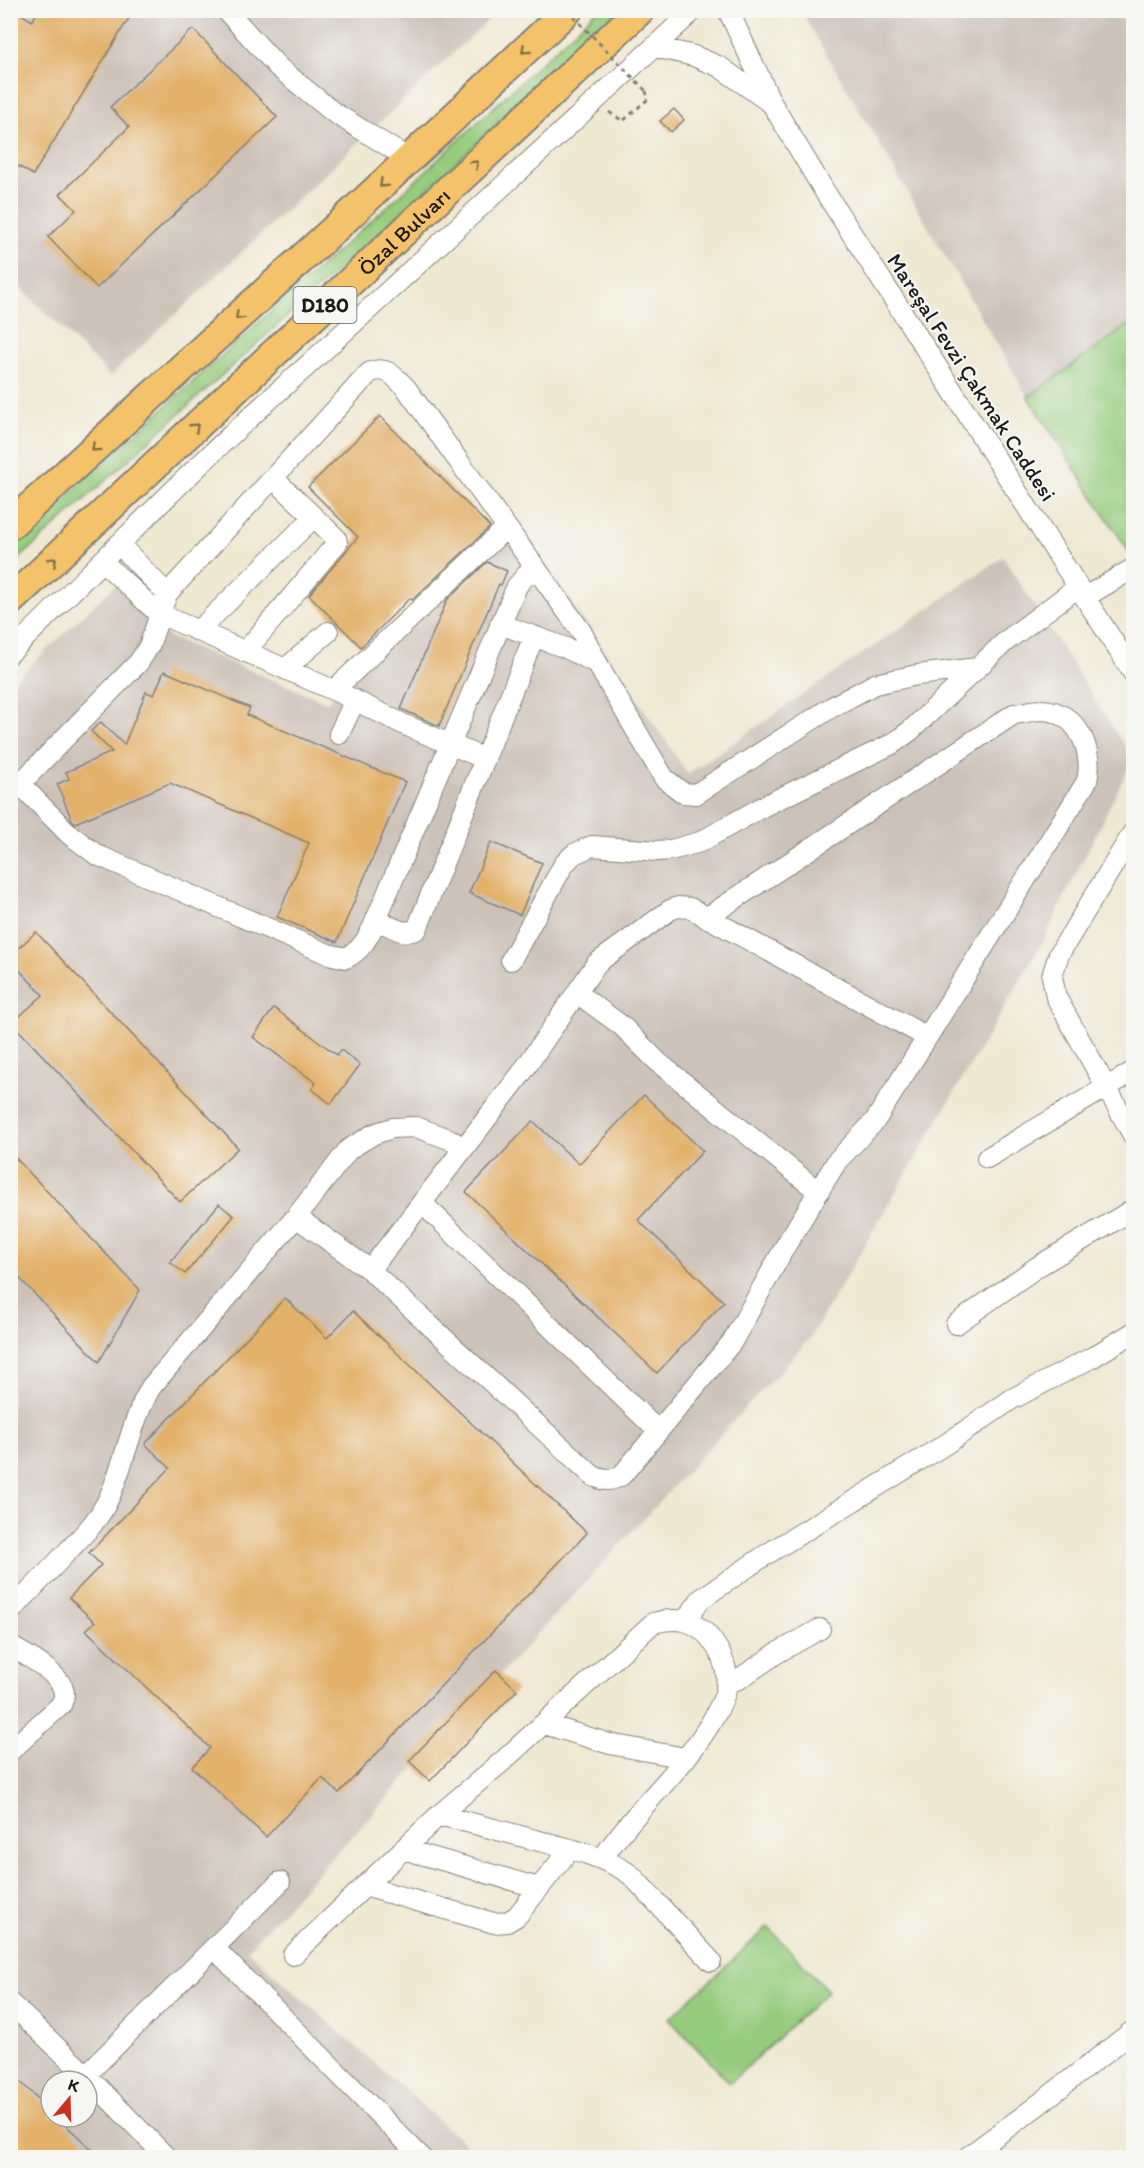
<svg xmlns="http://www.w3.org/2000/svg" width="1144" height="2168" viewBox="0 0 1144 2168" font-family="Itim,sans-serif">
	<rect width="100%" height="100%" fill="#f6f6f2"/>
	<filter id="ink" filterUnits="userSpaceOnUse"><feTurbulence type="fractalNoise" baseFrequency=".0167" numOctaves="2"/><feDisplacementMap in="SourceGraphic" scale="12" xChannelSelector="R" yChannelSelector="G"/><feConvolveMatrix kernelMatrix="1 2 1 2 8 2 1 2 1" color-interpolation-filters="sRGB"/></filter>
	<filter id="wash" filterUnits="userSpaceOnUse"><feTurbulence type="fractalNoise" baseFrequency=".008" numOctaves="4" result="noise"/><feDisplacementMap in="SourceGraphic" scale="24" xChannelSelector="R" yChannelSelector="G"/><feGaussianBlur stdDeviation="1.35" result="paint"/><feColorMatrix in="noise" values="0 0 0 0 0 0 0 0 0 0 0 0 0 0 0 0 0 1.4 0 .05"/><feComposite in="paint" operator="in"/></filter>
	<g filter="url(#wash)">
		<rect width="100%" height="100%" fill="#efe8d2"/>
		<path fill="#ccc2b9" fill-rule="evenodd" d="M 10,11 L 498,11 L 110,376 L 11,278 Z
			M 801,11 L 1133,11 L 1133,322 L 1028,397 Z
			M 516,520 L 688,774 L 1003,557 L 1133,759 L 1042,943 L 810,1338 L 247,1950 L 480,2157 L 11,2158 L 11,684 L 115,585 L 167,636 L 326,702 ZM 51,2081 L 87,2081 L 87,2117 L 51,2117 Z"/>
		<path fill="#95cc7e" stroke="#58744d" stroke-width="1.5" d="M 596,11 L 618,11 L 418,198 L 11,566 L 11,546 L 412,184 Z
			M 1133,322 L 1133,558 L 1028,397 Z
			M 768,1927 L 828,1991 L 730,2083 L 669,2019 Z"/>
		<g id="blocks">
			<path fill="#e3b16a" d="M 10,10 L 15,10 L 32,21 L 39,10 L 134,10 L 33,175 L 10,161 Z
				M 193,29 L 277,117 L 97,288 L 48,237 L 76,210 L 60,194 L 129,127 L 110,107 Z
				M 674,109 L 684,120 L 671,132 L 660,121 Z
				M 380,416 L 490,527 L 412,600 L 410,598 L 361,647 L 309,595 L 358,537 L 308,487 Z
				M 487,562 L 507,571 L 501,585 L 499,584 L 439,726 L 401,709 L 447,600 Z
				M 164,671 L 250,708 L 247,715 L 405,782 L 337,942 L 277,917 L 309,843 L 170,783 L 75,823 L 72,820 L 57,784 L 69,779 L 66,772 L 112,752 L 91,731 L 101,722 L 124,745 L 146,692 L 154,695 Z
				M 491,842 L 542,863 L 520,915 L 469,893 Z
				M 36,932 L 238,1148 L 180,1202 L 12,1023 L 43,995 L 10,960 L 10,956 Z
				M 274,1008 L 337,1055 L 341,1050 L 360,1065 L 331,1104 L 312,1089 L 316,1083 L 253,1037 Z
				M 644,1095 L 703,1151 L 638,1220 L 724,1302 L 657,1373 L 466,1192 L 533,1121 L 579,1164 Z
				M 10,1152 L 140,1290 L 99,1362 L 10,1268 Z
				M 219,1204 L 234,1216 L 185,1274 L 170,1262 Z
				M 285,1298 L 327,1338 L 353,1311 L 587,1533 L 339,1793 L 322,1778 L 266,1837 L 192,1767 L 210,1748 L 86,1630 L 95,1622 L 69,1598 L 101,1565 L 89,1553 L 170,1468 L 145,1444 Z
				M 496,1670 L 517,1690 L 430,1781 L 409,1761 Z
				M 10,2072 L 51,2111 L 51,2117 L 57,2117 L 100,2157 L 10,2157 Z"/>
		</g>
	</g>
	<g filter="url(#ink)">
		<use href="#blocks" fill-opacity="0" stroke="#868277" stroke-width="1.5"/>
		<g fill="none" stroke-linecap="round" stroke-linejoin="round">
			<defs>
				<path id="minor" d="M 226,10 L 278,67 L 333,112 L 409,159
					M 655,47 L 694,56 L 720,67 L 772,104 L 728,10
					M 772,104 L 825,192 L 1134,674
					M 102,561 L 161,616
					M 167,594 L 369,373 C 386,365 394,376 406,388 L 581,631 L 603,674 L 664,778 L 683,793 L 696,794 L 832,707 L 875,684 L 917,675 L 977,668
					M 1085,597 L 1134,568
					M 162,615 L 340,693 L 405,725 L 485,759
					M 500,624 L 566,648 L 598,664
					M 198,631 L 314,517
					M 245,652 L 337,543 L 336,538 L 273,478
					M 10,653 C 108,556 203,457 307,366 L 694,10
					M 285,669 L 328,632
					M 334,690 L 506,528
					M 339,734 L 355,700
					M 20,784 L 69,834 L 97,855 L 328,954 L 346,958 C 360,951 366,941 373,927 L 517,586 L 534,566
					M 11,793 L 139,662 L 149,646 L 167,594 L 119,544
					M 1134,831 L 1059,954 L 1052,976 L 1056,997 L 1134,1137
					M 376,919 C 389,925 403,937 417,929 L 534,636
					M 511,960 L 564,864 L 574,854 L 592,846 L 657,851 L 671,850 L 700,842 L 764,806 L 892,744 L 910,731 L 1006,641 L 1078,587
					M 577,993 L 622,1026 L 659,1063 L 819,1192
					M 987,1158 L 1134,1071
					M 422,1203 L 658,1431
					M 296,1217 L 370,1270 L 593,1476 C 605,1481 610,1482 622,1475 L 732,1342 L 786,1245 L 837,1161 L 875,1121 L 1087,781 C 1094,751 1078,711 1042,710 C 1033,710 1023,713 1014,714 L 706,918
					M 370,1270 L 521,1074 L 597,963 L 670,910 L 678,907 L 690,908 L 927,1037
					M 956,1324 L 1037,1267 L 1134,1209
					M 10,1612 C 29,1592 48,1572 67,1552 C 82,1536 97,1522 107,1502 C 125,1465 130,1423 151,1387 L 296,1217 L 349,1149 L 374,1134 L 392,1128 L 416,1127 L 449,1139 L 464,1148
					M 685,1621 L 701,1599 L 764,1556 L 946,1444 L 1012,1399 L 1093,1357 L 1134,1332
					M 10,1646 C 26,1655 65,1675 64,1695 C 64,1699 62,1702 61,1705 L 10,1751
					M 726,1683 L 739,1679 L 777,1653 L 820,1629
					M 544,1724 L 610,1744 L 685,1758
					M 439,1815 C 471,1823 503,1831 535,1840 C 568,1848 602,1855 631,1875 L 711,1961
					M 403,1849 L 539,1888
					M 364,1886 L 494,1923 L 507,1922 L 517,1916 L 570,1849
					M 214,1948 L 422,2158
					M 293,1955 L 439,1815 L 504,1760 L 653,1623 C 675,1617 695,1619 710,1638 C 722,1653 729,1671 726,1689 C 724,1700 718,1710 713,1719 C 683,1771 635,1809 602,1859
					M 10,2003 L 86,2075 L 167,2158
					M 86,2075 L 280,1882
					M 966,2158 L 1034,2108 L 1134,2030"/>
				<g id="highway">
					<path d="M 10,525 L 341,223 L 568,10"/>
					<path id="s1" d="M 10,601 L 640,10"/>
				</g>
			</defs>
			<use href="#minor" stroke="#868277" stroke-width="22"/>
			<use href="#highway" stroke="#868277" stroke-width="32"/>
			<path stroke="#868277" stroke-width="3" stroke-dasharray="4.5 4.5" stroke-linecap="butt" d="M 609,112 L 623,121 L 648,99 L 646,91"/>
			<use href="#minor" stroke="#fff" stroke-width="20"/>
			<use href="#highway" stroke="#f3c26a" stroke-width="28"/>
			<path stroke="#868277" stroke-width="3" stroke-dasharray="4.5 4.5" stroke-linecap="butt" d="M 567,10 L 646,91"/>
		</g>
		<defs><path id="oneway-chevron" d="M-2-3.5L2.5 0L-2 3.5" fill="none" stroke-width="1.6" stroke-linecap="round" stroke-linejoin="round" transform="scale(1.5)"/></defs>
		<g stroke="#886f43">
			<use href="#oneway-chevron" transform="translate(525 50) rotate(137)"/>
			<use href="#oneway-chevron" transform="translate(475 164) rotate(-43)"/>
			<use href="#oneway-chevron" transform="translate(383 184) rotate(137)"/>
			<use href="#oneway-chevron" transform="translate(239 316) rotate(138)"/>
			<use href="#oneway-chevron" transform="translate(195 427) rotate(-43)"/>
			<use href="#oneway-chevron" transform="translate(95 448) rotate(138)"/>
			<use href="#oneway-chevron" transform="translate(53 561) rotate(-43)"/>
		</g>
	</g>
	<g text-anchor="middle" stroke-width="4.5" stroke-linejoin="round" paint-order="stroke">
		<rect fill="#f6f6f2" stroke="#5d5d5c" stroke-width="1.5" x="293.5" y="287" width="63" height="36" rx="4.5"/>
		<g font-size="21" font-weight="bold" fill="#1c1c1c">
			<text x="325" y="312">D180</text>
		</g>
		<g font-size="22" fill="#1c1c1c" stroke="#f6f6f2">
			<text dy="8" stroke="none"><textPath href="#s1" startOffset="540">Özal Bulvarı</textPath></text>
			<text transform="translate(972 377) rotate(57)" y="8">Mareşal Fevzi Çakmak Caddesi</text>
		</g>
	</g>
	<rect width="1144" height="2168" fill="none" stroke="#f6f6f2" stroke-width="36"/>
	<g transform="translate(69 2099) rotate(19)"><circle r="28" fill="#f6f6f2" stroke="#9f9f9c" stroke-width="1.5"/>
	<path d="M0-4.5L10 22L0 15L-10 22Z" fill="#c8321e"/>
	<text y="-9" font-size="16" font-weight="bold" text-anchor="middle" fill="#1c1c1c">K</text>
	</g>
</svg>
